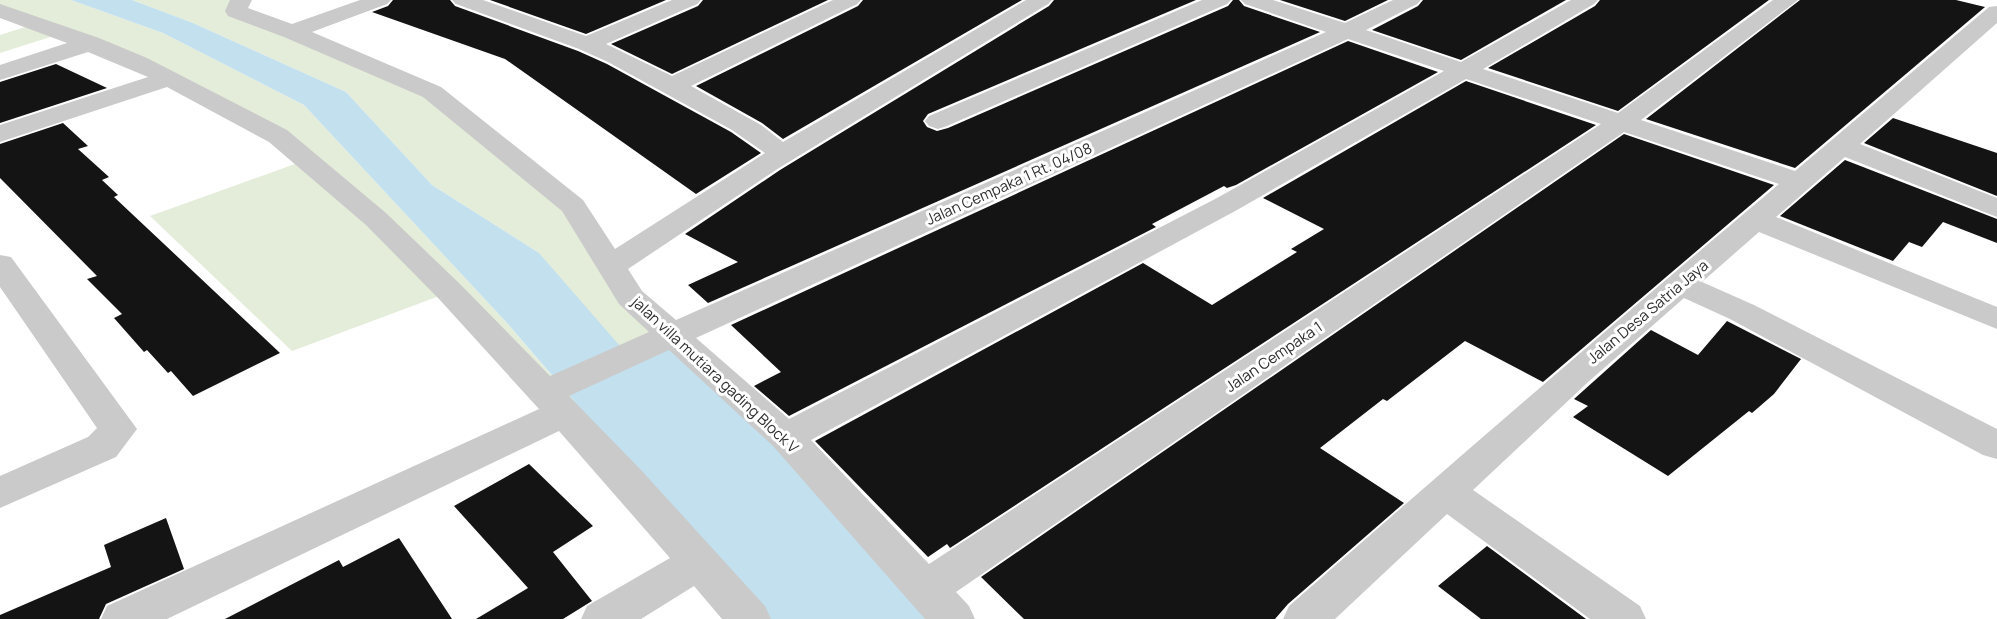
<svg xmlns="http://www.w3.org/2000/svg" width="1997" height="619" viewBox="0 0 1997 619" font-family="Manrope,sans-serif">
	<rect width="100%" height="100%" fill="#fff"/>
	<path fill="#e4edd9" d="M 0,0 L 71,0 L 163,33 L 304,105 L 508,324 L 560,385 L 539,253 L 432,185 L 346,92 L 193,23 L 132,0 L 241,0 L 237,4 L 393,74 L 527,168 L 671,336 L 749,619 L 450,292 L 292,351 L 150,216 L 306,160 L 278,136 L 63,33 L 0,53 L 0,35 L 35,24 L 0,10 Z"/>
	<path fill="#c3e0ef" d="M 71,0 L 132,0 L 193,23 L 346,92 L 432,185 L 539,253 L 627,354 L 671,336 L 953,619 L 761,619 L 508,324 L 304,105 L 163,33 Z"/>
	<path fill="#141414" d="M 393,0 L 450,0 L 455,6 L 578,51 L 607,64 L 731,132 L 761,153 L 696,194 L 505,59 L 372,12 L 388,6 Z
		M 490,0 L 666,0 L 586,34 Z
		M 703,0 L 828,0 L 672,74 L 611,44 L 698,6 Z
		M 863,0 L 1022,0 L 783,139 L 762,123 L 696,86 L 858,6 Z
		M 1054,0 L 1196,0 L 928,114 L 923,121 L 927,127 L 937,131 L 948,128 L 1228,6 L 1233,0 L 1239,0 L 1244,6 L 1320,32 L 708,303 L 688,285 L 738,262 L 685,234 L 780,170 L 1049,6 Z
		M 1280,0 L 1388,0 L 1345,21 Z
		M 1423,0 L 1566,0 L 1461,60 L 1372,30 L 1418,6 Z
		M 1600,0 L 1769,0 L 1618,111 L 1488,68 L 1595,6 Z
		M 1800,0 L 1956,0 L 1985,7 L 1795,168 L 1646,119 Z
		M 1348,41 L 1438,72 L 1236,185 L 1227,188 L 1224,186 L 1152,224 L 1156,227 L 789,416 L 754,386 L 781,372 L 731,325 Z
		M 56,64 L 107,88 L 0,123 L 0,82 Z
		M 1466,81 L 1596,125 L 950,548 L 947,544 L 928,557 L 815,441 L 1143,263 L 1212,305 L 1297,252 L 1291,249 L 1324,229 L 1263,198 Z
		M 1893,118 L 1997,153 L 1997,196 L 1864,143 Z
		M 63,123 L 88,146 L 78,149 L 109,177 L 102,180 L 118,195 L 114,197 L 280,353 L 193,396 L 171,371 L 168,373 L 147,350 L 144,352 L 114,318 L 122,314 L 87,279 L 97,276 L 0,178 L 0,144 Z
		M 1624,134 L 1774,185 L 1543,382 L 1465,341 L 1387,401 L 1383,399 L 1320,448 L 1404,503 L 1288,604 L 1275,619 L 1024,619 L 981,577 Z
		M 1845,160 L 1997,219 L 1997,243 L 1943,222 L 1922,247 L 1909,242 L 1893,261 L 1780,216 Z
		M 1727,321 L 1801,359 L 1774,394 L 1752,413 L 1749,411 L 1668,476 L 1573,417 L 1588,406 L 1574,399 L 1651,330 L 1698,355 Z
		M 529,464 L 593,526 L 553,552 L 592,601 L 563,619 L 476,619 L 528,588 L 454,506 Z
		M 166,518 L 184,569 L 106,604 L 99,619 L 0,619 L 0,615 L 111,567 L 104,545 Z
		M 399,538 L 452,619 L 225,619 L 339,560 L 343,567 Z
		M 1487,546 L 1586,619 L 1481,619 L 1438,586 Z"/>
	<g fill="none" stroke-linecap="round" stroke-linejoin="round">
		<path fill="#cacaca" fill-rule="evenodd" d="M 230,0 L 252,0 L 248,8 L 292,24 L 360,0 L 391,0 L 387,4 L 312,32 L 441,87 L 583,200 L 615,249 L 765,153 L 732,130 L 608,62 L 579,49 L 456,4 L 452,0 L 483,0 L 586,36 L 672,0 L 701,0 L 697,4 L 606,44 L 672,76 L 833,0 L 861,0 L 857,4 L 691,86 L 761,125 L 783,142 L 1026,0 L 1052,0 L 1048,4 L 779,168 L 628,269 L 642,291 L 676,320 L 1326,32 L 1245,4 L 1241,0 L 1273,0 L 1345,23 L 1393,0 L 1421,0 L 1417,4 L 1366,30 L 1461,62 L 1571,0 L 1598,0 L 1594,4 L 1483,69 L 1618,113 L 1773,0 L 1798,0 L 1641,120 L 1795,171 L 1989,7 L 1997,6 L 1997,23 L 1860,144 L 1997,198 L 1997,217 L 1845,157 L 1776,217 L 1997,307 L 1997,329 L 1759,232 L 1702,282 L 1754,305 L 1997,429 L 1997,459 L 1983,455 L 1730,319 L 1684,298 L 1587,383 L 1473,490 L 1640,606 L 1646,619 L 1590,619 L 1447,514 L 1335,619 L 1283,619 L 1289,606 C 1451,464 1614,323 1779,184 L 1624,132 L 956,592 L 969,606 L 975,619 L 925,619 L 773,446 L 669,350 L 569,396 L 641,470 L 765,606 L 771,619 L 722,619 L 694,586 L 641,619 L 581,619 L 587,606 L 670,558 L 559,431 L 167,619 L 101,619 L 107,606 L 539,409 L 439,299 L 366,225 L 269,142 L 167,87 L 0,142 L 0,125 L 148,77 L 88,52 L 0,80 L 0,65 L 67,43 L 0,18 L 0,4 L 99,38 L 147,58 L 287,130 L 386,213 L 461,285 L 550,376 L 649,332 L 619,304 L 562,211 L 423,97 L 284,37 L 228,16 L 225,11 ZM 1348,39 L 1444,71 L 1217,198 L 789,419 L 696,338 ZM 1466,79 L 1601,124 L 929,564 L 811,440 L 1237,210 Z
			M 1202,0 L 1231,0 L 1227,4 L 947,126 L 938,129 L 929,126 L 925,121 L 929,116 Z
			M 0,255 L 11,257 L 137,429 L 116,457 L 0,508 L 0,476 L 88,437 L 97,428 L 0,287 Z"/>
	</g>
	<g text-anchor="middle" stroke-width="6" stroke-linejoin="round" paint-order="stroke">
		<g font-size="15" fill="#2d2d2d" stroke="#fff">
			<text transform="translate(1009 184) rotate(-24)" y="5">Jalan Cempaka 1 Rt. 04/08</text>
			<text transform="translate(1648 312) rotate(-40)" y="5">Jalan Desa Satria Jaya</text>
			<text transform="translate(1274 357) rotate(-34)" y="5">Jalan Cempaka 1</text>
			<text transform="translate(715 375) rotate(43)" y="5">jalan villa mutiara gading Block V</text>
		</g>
	</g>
</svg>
